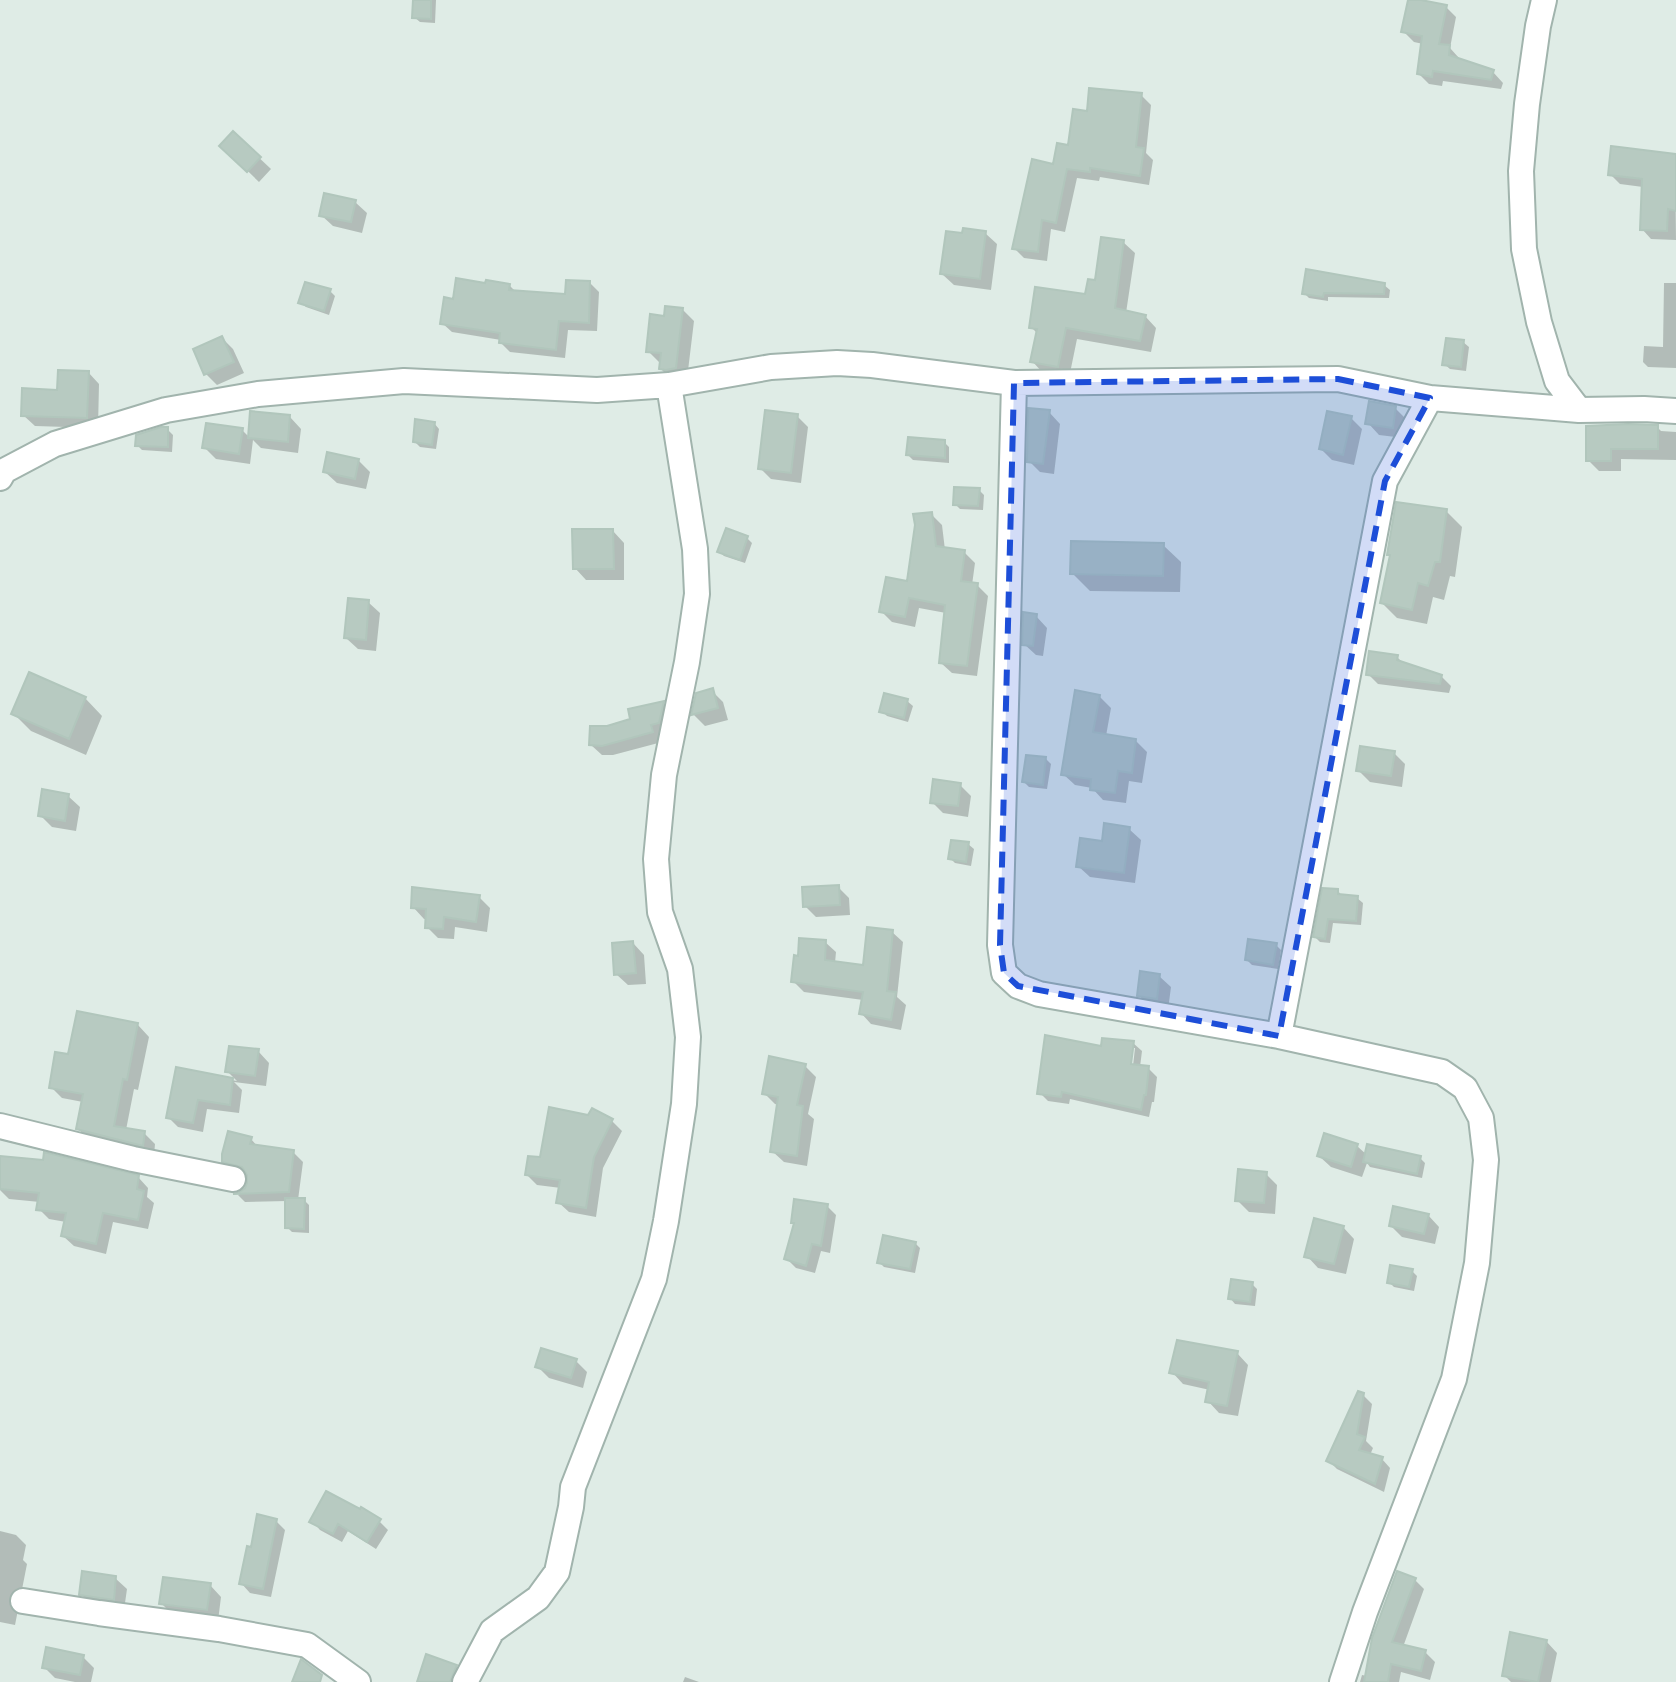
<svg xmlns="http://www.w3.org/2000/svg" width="1676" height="1682" viewBox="0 0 1676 1682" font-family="'Titillium Web',sans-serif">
	<rect width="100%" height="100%" fill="#dfece6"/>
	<path fill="#0003" fill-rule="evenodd" d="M 415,0 L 436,0 L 435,23 L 420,22 L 414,17 Z
		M 1410,0 L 1446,7 L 1456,17 L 1450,48 L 1459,58 L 1459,61 L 1493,72 L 1503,83 L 1501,89 L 1443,81 L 1442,86 L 1429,84 L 1419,74 L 1423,44 L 1414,42 L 1404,32 Z
		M 1141,95 L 1151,105 L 1146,153 L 1153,160 L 1149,185 L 1100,177 L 1099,181 L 1077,178 L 1065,232 L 1051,229 L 1047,261 L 1024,258 L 1014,248 L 1055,166 L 1069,147 L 1089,113 Z
		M 233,133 L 271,169 L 259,182 L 222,146 Z
		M 1675,153 L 1676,240 L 1651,239 L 1642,229 L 1643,187 L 1620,184 L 1610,174 L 1675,156 Z
		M 355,202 L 367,213 L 362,233 L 333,226 L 321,215 Z
		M 985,233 L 997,244 L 991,290 L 954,285 L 942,274 Z
		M 1123,242 L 1135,253 L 1126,313 L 1145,316 L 1156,328 L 1151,352 L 1077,339 L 1069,378 L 1043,373 L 1032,361 L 1038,334 L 1031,327 L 1087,297 Z
		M 590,283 L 599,292 L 597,331 L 568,330 L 565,358 L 510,352 L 501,343 L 501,340 L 452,332 L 442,323 L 454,301 L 509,285 L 517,293 L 567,296 Z
		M 1664,283 L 1676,283 L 1676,368 L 1648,367 L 1643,362 L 1644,346 L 1663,347 Z
		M 1384,285 L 1390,290 L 1389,298 L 1328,297 L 1328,301 L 1309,298 L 1304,293 Z
		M 330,291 L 335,296 L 329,315 L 306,307 L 300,302 Z
		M 683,310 L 694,321 L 687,379 L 672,380 L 661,369 L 662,363 L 659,362 L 648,351 L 666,318 Z
		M 222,338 L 233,349 L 244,373 L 217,385 L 206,374 Z
		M 1463,342 L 1469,347 L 1466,371 L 1450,369 L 1444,364 Z
		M 88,372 L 99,384 L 98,428 L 35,426 L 23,415 Z
		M 1395,408 L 1407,420 L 1404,438 L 1379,435 L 1368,423 Z
		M 1049,412 L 1060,424 L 1054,474 L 1040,472 L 1029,461 Z
		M 252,413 L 290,417 L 301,429 L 298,453 L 261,448 L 253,440 L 250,464 L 216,459 L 205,448 L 242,430 L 250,438 Z
		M 797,416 L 808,427 L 801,483 L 771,479 L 760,468 Z
		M 1351,418 L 1362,429 L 1354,465 L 1332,460 L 1321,449 Z
		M 434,423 L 439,429 L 436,449 L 420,447 L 415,442 Z
		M 1657,427 L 1661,431 L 1676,432 L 1676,460 L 1621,459 L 1621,471 L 1599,471 L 1588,460 L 1588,428 Z
		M 167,429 L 173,435 L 172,452 L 142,450 L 137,445 Z
		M 944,442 L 949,447 L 949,463 L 913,460 L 908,455 Z
		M 358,460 L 370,472 L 366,489 L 337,483 L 325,472 Z
		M 979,490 L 984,495 L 983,510 L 960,509 L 955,504 Z
		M 1446,511 L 1462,527 L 1455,577 L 1450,576 L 1444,600 L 1433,597 L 1427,624 L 1397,618 L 1382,603 L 1391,557 L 1389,554 Z
		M 931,514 L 942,525 L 945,550 L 964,552 L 975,563 L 972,585 L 977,585 L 988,596 L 977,676 L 952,673 L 941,663 L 946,613 L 919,608 L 915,627 L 892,622 L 881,611 L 909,583 Z
		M 613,531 L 624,543 L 624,580 L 586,580 L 575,568 Z
		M 747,538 L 752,543 L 745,563 L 724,556 L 719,551 Z
		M 1163,545 L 1181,562 L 1180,592 L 1090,591 L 1072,573 Z
		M 368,602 L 380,613 L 376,651 L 358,649 L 346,638 Z
		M 1036,616 L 1047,628 L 1043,656 L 1036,655 L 1024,644 Z
		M 1397,657 L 1405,665 L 1441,676 L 1451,686 L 1449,693 L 1378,684 L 1368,674 Z
		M 712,691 L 723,702 L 728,720 L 705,726 L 694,715 L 698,694 Z
		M 1100,697 L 1111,708 L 1106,736 L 1135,740 L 1147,752 L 1142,783 L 1129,781 L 1126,803 L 1103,800 L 1092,788 L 1075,785 L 1063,774 Z
		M 85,698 L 102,716 L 86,755 L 31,731 L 14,714 Z
		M 907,701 L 913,706 L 908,722 L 887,716 L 882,711 Z
		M 663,704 L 673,713 L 662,742 L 613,755 L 602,755 L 591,745 L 607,728 L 633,721 Z
		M 1394,753 L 1405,764 L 1402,787 L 1370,782 L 1359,771 Z
		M 1046,759 L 1051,764 L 1047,789 L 1029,787 L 1024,782 Z
		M 960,785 L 971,796 L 968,817 L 943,813 L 932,802 Z
		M 68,796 L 80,807 L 76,831 L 52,827 L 41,816 Z
		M 1129,829 L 1141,840 L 1135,883 L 1090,877 L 1078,866 L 1103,843 Z
		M 968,844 L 974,849 L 971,866 L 955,863 L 950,858 Z
		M 838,887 L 849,898 L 850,915 L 816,917 L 805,906 Z
		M 1338,891 L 1343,897 L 1357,898 L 1363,903 L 1361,925 L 1333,923 L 1330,943 L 1320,942 L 1315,937 Z
		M 479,897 L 490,908 L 487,932 L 455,927 L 454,939 L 438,938 L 427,927 L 427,919 L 424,919 L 413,907 Z
		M 892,932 L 903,942 L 897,997 L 906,1005 L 901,1030 L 871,1024 L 861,1013 L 863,1000 L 804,992 L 793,981 L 825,942 L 836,952 L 835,963 L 865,967 Z
		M 633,943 L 644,955 L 646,984 L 628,985 L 616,974 Z
		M 1276,945 L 1281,950 L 1278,969 L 1252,965 L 1247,960 Z
		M 1159,976 L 1171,987 L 1168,1010 L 1150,1007 L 1139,995 Z
		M 138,1025 L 149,1037 L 138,1090 L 134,1089 L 126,1130 L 144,1133 L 155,1144 L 154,1156 L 90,1140 L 78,1129 L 83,1102 L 62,1098 L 51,1087 L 70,1057 Z
		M 1133,1043 L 1142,1051 L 1140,1067 L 1148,1068 L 1157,1077 L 1154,1102 L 1152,1102 L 1149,1117 L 1070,1099 L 1069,1104 L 1048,1101 L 1040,1093 L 1102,1049 ZM 1131,1048 L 1135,1048 L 1132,1075 L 1128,1074 Z
		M 258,1051 L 269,1063 L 266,1086 L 234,1082 L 242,1090 L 239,1113 L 207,1109 L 203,1132 L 178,1127 L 168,1117 L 178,1070 L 237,1081 L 227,1071 Z
		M 805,1066 L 816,1077 L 808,1114 L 814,1119 L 807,1166 L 784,1162 L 772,1151 L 779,1105 L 775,1104 L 764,1093 Z
		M 612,1121 L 622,1131 L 603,1168 L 596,1217 L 569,1212 L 558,1202 L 561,1188 L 537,1185 L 527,1175 L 541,1160 Z
		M 251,1139 L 259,1148 L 293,1152 L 303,1162 L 298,1200 L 304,1200 L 309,1205 L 309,1233 L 292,1232 L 287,1227 L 287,1201 L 245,1202 L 238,1195 L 246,1190 L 249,1175 L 234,1171 L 224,1161 Z
		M 1357,1146 L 1367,1155 L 1420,1158 L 1425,1163 L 1422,1178 L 1370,1167 L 1367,1163 L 1362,1177 L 1331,1167 L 1319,1156 Z
		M 0,1170 L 138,1177 L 148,1188 L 147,1197 L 154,1203 L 148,1229 L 113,1222 L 106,1254 L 74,1246 L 63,1236 L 66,1222 L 49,1219 L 39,1209 L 40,1202 L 9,1199 L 0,1190 Z
		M 1266,1174 L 1277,1185 L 1275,1214 L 1249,1212 L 1237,1200 Z
		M 827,1206 L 836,1215 L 830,1253 L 821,1251 L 815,1273 L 796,1268 L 787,1259 Z
		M 1428,1215 L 1439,1227 L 1435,1244 L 1402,1237 L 1391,1226 Z
		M 1343,1227 L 1354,1239 L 1346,1274 L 1318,1268 L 1307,1256 Z
		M 915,1243 L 920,1248 L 915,1273 L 884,1267 L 879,1262 Z
		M 1412,1271 L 1417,1276 L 1414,1291 L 1394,1287 L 1389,1282 Z
		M 1252,1284 L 1257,1289 L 1255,1306 L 1235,1304 L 1230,1298 Z
		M 1237,1353 L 1248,1365 L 1238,1416 L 1219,1413 L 1208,1401 L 1210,1390 L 1183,1384 L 1172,1372 Z
		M 576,1361 L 587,1372 L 583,1388 L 549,1378 L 538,1367 Z
		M 1363,1395 L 1372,1404 L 1366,1441 L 1373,1448 L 1370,1455 L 1382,1459 L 1390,1468 L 1384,1492 L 1337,1469 L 1328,1460 Z
		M 276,1521 L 285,1530 L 271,1597 L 250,1593 L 241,1583 Z
		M 312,1521 L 379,1521 L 388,1530 L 376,1549 L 348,1531 L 342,1542 L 320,1530 Z
		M 0,1531 L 16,1535 L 26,1545 L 23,1560 L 27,1564 L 15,1625 L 0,1622 Z
		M 115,1578 L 127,1589 L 124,1610 L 92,1605 L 81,1594 Z
		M 1415,1580 L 1424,1589 L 1403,1647 L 1425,1652 L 1435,1662 L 1430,1680 L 1401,1672 L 1399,1682 L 1360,1682 L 1362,1675 L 1367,1676 Z
		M 210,1585 L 221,1597 L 218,1621 L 173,1615 L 161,1603 Z
		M 1546,1641 L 1557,1653 L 1551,1682 L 1511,1682 L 1504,1675 Z
		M 83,1657 L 94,1668 L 91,1682 L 75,1682 L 55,1678 L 44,1667 Z
		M 456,1667 L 467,1678 L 465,1682 L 419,1682 Z
		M 685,1677 L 699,1682 L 683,1682 Z"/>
	<path fill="#b7cac1" stroke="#b1c6bc" stroke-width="2" d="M 413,0 L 431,0 L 431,19 L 412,18 Z
		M 1408,0 L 1421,0 L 1447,5 L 1439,44 L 1450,45 L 1449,55 L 1494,70 L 1491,80 L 1433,71 L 1432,77 L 1417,74 L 1422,36 L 1401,32 Z
		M 1089,88 L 1142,93 L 1136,147 L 1144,148 L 1140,176 L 1090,168 L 1090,172 L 1067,169 L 1056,223 L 1042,220 L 1038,252 L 1012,249 L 1032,159 L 1053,164 L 1057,143 L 1068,145 L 1073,109 L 1087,111 Z
		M 233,131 L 261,157 L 247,172 L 219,146 Z
		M 1611,146 L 1676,154 L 1676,211 L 1668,209 L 1667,231 L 1640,230 L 1642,179 L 1608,175 Z
		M 324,193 L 356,200 L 351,222 L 319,216 Z
		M 963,228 L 986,231 L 980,279 L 940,274 L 946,231 L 962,233 Z
		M 1101,237 L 1124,240 L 1115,308 L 1146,315 L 1140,341 L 1066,328 L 1058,367 L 1030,362 L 1037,329 L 1029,328 L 1035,287 L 1085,294 L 1088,279 L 1095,280 Z
		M 1306,269 L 1385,283 L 1384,294 L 1324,293 L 1323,297 L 1302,294 Z
		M 456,278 L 485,283 L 486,280 L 510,284 L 509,290 L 565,294 L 566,280 L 590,281 L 589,323 L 559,321 L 556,350 L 499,343 L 500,333 L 440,324 L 444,297 L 453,299 Z
		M 305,282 L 331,289 L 324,311 L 298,303 Z
		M 665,306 L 683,308 L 676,368 L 666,370 L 659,369 L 661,353 L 646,352 L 650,314 L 664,316 Z
		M 222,336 L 234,362 L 204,375 L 193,349 Z
		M 1446,338 L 1464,340 L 1461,367 L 1442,365 Z
		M 58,370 L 89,371 L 87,418 L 21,416 L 22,388 L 57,390 Z
		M 1369,401 L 1396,406 L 1393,428 L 1365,424 Z
		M 1028,408 L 1050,410 L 1043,464 L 1027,462 Z
		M 765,410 L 798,414 L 791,473 L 758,469 Z
		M 250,411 L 290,415 L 288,442 L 248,438 Z
		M 1327,411 L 1352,416 L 1343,455 L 1319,449 Z
		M 415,419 L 435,422 L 432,445 L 413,442 Z
		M 206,423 L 243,428 L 239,454 L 202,448 Z
		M 1628,424 L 1658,425 L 1658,449 L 1611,449 L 1611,461 L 1586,461 L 1586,426 Z
		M 161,427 L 168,427 L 168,447 L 135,446 L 136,435 Z
		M 908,437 L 945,440 L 945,458 L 906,455 Z
		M 327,452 L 359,459 L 355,479 L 323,472 Z
		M 954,487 L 980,488 L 978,506 L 953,505 Z
		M 1396,502 L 1447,509 L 1440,562 L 1435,562 L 1428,586 L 1418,583 L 1412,610 L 1380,603 L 1390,555 L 1387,555 Z
		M 932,512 L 936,546 L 965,550 L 961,581 L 978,583 L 967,666 L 939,663 L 945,605 L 909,598 L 905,617 L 879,612 L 886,577 L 907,581 L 915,525 L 913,514 Z
		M 726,528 L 748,536 L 740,560 L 717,552 Z
		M 572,529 L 613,529 L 614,569 L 573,569 Z
		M 1071,541 L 1164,543 L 1163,576 L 1070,574 Z
		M 348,598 L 369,600 L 366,640 L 344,638 Z
		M 1023,612 L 1037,614 L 1033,646 L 1022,645 Z
		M 1369,651 L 1398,655 L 1397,660 L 1442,675 L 1440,684 L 1366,675 Z
		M 29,672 L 86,697 L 69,739 L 11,714 Z
		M 713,688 L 718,708 L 691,715 L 696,693 Z
		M 1075,690 L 1100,695 L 1093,732 L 1136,739 L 1132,773 L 1118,771 L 1115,793 L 1090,790 L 1091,779 L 1061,775 Z
		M 884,693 L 908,699 L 904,718 L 879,712 Z
		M 664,701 L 659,723 L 651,725 L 653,732 L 602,746 L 589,745 L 590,726 L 607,726 L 630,719 L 628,709 Z
		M 1360,746 L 1395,751 L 1391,776 L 1356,771 Z
		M 1026,755 L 1046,757 L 1043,785 L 1022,782 Z
		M 933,779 L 961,783 L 958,806 L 930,803 Z
		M 42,789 L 69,794 L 65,821 L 38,816 Z
		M 1104,823 L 1130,827 L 1124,873 L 1076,867 L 1080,838 L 1102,841 Z
		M 951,840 L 969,842 L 966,862 L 948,859 Z
		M 839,885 L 840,905 L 803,907 L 802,887 Z
		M 412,887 L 480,895 L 476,922 L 444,917 L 443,929 L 425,928 L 426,909 L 411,908 Z
		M 1322,888 L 1338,889 L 1338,894 L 1358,896 L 1356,921 L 1328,919 L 1325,939 L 1313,937 Z
		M 867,927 L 893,930 L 887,991 L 896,992 L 891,1020 L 859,1014 L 863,992 L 791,982 L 794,955 L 798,956 L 799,938 L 826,940 L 825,960 L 863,965 Z
		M 1248,939 L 1277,943 L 1273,965 L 1245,960 Z
		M 633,941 L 636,973 L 614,975 L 612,943 Z
		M 1140,971 L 1160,974 L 1157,999 L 1137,996 Z
		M 77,1011 L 138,1023 L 127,1080 L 123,1079 L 114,1126 L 145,1131 L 143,1146 L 76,1129 L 83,1094 L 49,1088 L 55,1052 L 68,1054 Z
		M 1045,1035 L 1101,1046 L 1102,1038 L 1134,1041 L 1131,1064 L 1149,1066 L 1146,1095 L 1144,1095 L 1141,1110 L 1062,1092 L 1061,1097 L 1037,1094 Z
		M 229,1046 L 259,1049 L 255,1076 L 225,1072 Z
		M 769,1056 L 806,1064 L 797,1105 L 803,1106 L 797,1156 L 770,1152 L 778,1097 L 762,1094 Z
		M 176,1067 L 233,1078 L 230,1105 L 198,1100 L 193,1123 L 166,1118 Z
		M 549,1107 L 588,1115 L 592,1108 L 613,1119 L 594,1157 L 586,1208 L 556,1203 L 560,1180 L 525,1175 L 528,1156 L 540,1157 Z
		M 228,1131 L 252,1137 L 250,1144 L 294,1150 L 289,1192 L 233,1194 L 238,1193 L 245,1188 L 247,1183 L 247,1175 L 242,1167 L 222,1162 L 222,1154 Z
		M 1324,1133 L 1358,1144 L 1351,1167 L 1317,1156 Z
		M 1367,1144 L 1421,1156 L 1417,1174 L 1363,1162 Z
		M 44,1152 L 139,1175 L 137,1189 L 144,1191 L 138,1220 L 103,1213 L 96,1244 L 61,1236 L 66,1213 L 36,1210 L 39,1193 L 0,1189 L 0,1156 L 43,1160 Z
		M 1238,1169 L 1267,1172 L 1264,1203 L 1235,1201 Z
		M 285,1198 L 305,1198 L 304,1229 L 285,1228 Z
		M 794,1199 L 828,1204 L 821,1246 L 812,1244 L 806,1266 L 784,1259 L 794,1223 L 791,1223 Z
		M 1393,1206 L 1429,1214 L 1424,1234 L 1389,1226 Z
		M 1314,1218 L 1344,1226 L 1334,1264 L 1304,1257 Z
		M 883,1235 L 916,1242 L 910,1269 L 877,1263 Z
		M 1390,1265 L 1413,1269 L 1409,1287 L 1387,1283 Z
		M 1231,1279 L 1253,1282 L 1250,1302 L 1228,1299 Z
		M 1177,1340 L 1238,1351 L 1227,1406 L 1205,1402 L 1209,1382 L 1169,1373 Z
		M 541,1348 L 577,1359 L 571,1378 L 535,1367 Z
		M 1358,1391 L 1364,1393 L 1357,1434 L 1365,1437 L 1359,1450 L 1383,1457 L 1375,1484 L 1326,1461 Z
		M 326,1491 L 360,1509 L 361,1507 L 381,1519 L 367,1542 L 338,1524 L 333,1534 L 309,1522 Z
		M 257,1514 L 277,1519 L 263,1589 L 239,1584 L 247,1546 L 251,1547 Z
		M 82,1571 L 116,1576 L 114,1600 L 79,1595 Z
		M 1397,1571 L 1416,1578 L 1392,1642 L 1426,1650 L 1421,1671 L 1391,1664 L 1388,1682 L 1364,1682 L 1372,1638 Z
		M 163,1577 L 211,1583 L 207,1610 L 159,1604 Z
		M 1510,1632 L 1547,1640 L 1538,1682 L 1502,1676 Z
		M 46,1647 L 84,1655 L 80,1675 L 42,1668 Z
		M 426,1654 L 457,1665 L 450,1682 L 417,1682 Z
		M 301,1659 L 322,1675 L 320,1682 L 292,1682 Z"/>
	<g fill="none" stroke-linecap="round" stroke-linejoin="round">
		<defs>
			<path id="minor" d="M 1544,0 L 1538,26 L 1527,104 L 1521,171 L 1524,249 L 1539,322 L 1557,381 L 1579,410
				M 1014,383 L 1000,945 L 1004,973 L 1018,986 L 1039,994 L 1279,1036 L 1442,1072 L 1465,1088 L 1481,1118 L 1486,1160 L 1477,1263 L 1454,1379 L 1365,1612 L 1342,1682
				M 0,478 L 4,471 L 55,444 L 166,410 L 258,394 L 404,381 L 597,390 L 669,385 L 771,367 L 837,363 L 872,365 L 1014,383 L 1338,379 L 1430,398 L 1579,410 L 1644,409 L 1676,411
				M 1279,1036 L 1385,481 L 1430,398
				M 0,1126 L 133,1159 L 233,1179
				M 23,1601 L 99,1613 L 219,1629 L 307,1645 L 358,1682
				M 465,1682 L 492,1631 L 538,1598 L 557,1572 L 571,1507 L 573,1487 L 654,1279 L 666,1221 L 684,1104 L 688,1037 L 680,969 L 660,912 L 656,859 L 664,775 L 687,662 L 697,594 L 695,549 L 669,385"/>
		</defs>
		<use href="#minor" stroke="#a1b4ad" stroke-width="28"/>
		<use href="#minor" stroke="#fff" stroke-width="24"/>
	</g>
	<path fill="#1d4ed8" fill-opacity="0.2" stroke="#1d4ed8" stroke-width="6" stroke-dasharray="16 10" stroke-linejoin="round" d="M 1338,379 L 1430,398 L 1385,481 L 1279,1036 L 1018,986 L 1004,973 L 1000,945 L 1014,383 Z"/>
</svg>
